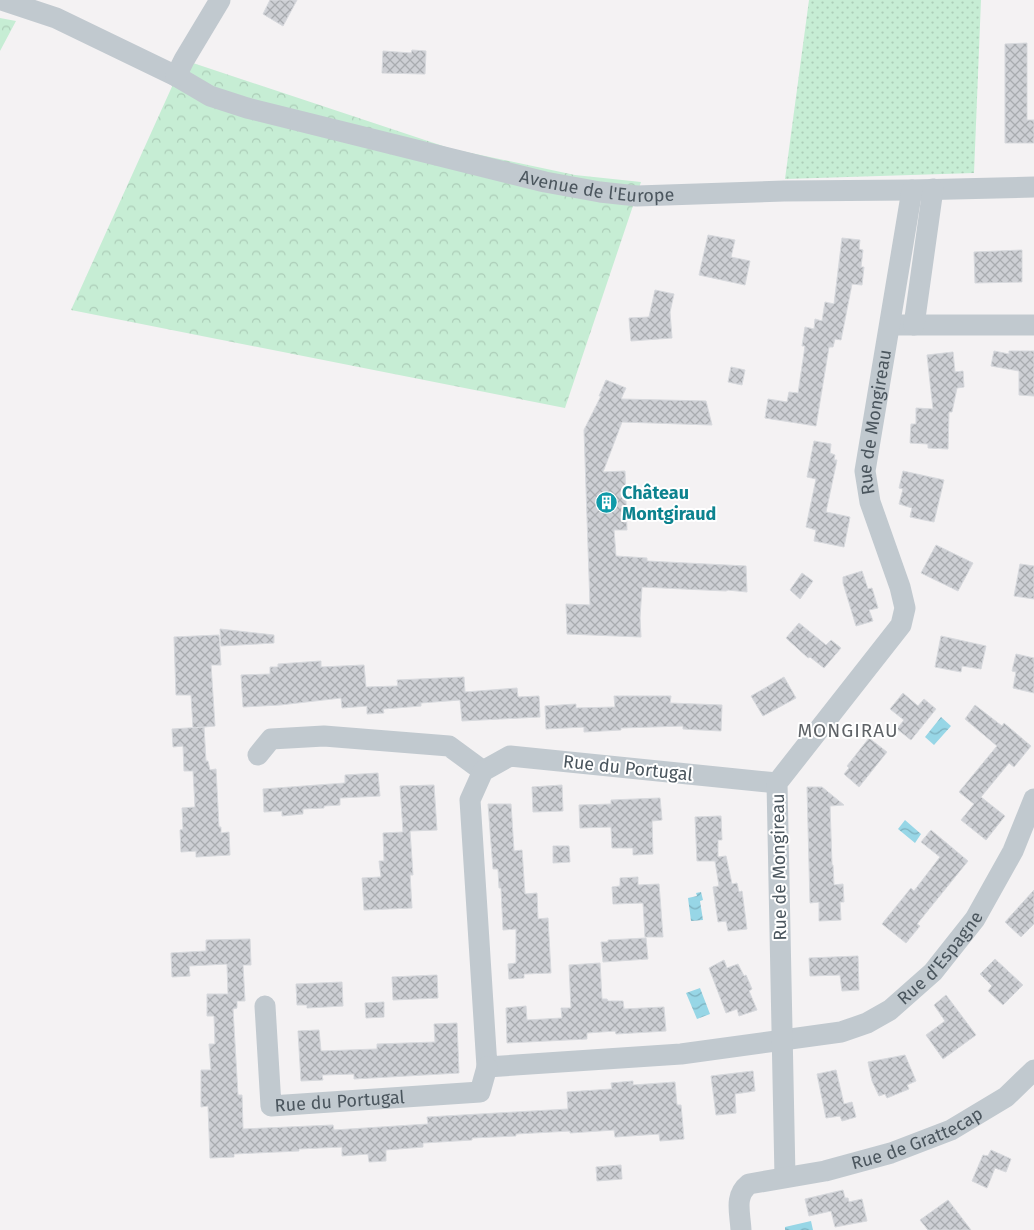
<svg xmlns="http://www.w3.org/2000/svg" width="1034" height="1230" viewBox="0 0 1034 1230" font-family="'Fira Sans',sans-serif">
	<defs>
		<pattern id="grass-dots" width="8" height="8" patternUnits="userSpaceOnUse" patternTransform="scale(1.25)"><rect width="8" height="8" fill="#c6edd4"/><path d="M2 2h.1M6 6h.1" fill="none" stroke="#accdb8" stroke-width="1.8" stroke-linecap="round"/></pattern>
		<pattern id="forest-crowns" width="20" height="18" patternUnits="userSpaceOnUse" patternTransform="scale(1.25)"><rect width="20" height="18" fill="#c6edd4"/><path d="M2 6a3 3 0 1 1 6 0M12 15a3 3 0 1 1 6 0" fill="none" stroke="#accdb8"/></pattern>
		<pattern id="water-waves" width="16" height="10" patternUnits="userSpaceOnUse" patternTransform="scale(1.25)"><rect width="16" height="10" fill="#97d6e6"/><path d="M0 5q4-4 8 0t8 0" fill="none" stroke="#7db0be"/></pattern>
		<pattern id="building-cross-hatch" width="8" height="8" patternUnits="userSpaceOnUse" patternTransform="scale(1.25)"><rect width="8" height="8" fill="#cdcfd4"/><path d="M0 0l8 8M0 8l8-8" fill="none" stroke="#a8abaf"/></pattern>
	</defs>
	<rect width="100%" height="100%" fill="#f4f2f3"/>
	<path fill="url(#grass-dots)" d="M 809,0 L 981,0 L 974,173 L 785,179 Z"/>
	<path fill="url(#forest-crowns)" d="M 0,18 L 16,21 L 0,51 Z
		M 184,60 L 452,149 L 575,175 L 641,182 L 565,408 L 71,310 Z"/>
	<path fill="url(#water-waves)" d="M 941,717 L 951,726 L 934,745 L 925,737 Z
		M 905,820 L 921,834 L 915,843 L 898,829 Z
		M 701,892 L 703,900 L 700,901 L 703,920 L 691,921 L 688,898 L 697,896 L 696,893 Z
		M 700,988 L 710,1014 L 697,1019 L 686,993 Z
		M 811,1221 L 813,1230 L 785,1230 L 785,1227 Z"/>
	<path fill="url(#building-cross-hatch)" stroke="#d7d9dd" d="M 270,0 L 297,0 L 283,26 L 263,14 Z
		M 1027,43 L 1027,120 L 1034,120 L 1034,143 L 1005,143 L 1005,44 Z
		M 412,50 L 426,51 L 425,74 L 382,73 L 383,51 L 411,53 Z
		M 708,235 L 735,240 L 731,257 L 750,261 L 745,285 L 699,275 Z
		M 842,238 L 860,240 L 859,249 L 863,250 L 861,267 L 864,267 L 862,285 L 852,284 L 841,340 L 835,339 L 833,347 L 829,347 L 816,426 L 765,418 L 768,399 L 787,402 L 789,392 L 798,393 L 805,346 L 802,346 L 805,327 L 814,329 L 815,319 L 822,321 L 825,302 L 834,304 Z
		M 1022,250 L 1022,282 L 975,283 L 974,252 Z
		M 655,290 L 674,294 L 670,312 L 672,338 L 631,341 L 629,318 L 649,317 Z
		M 994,351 L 1009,354 L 1009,351 L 1034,351 L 1034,396 L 1019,395 L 1019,371 L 991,366 Z
		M 953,352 L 955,372 L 963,371 L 964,387 L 957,388 L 952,412 L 949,412 L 948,449 L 928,448 L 928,444 L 910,443 L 911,424 L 916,424 L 916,408 L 933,409 L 927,355 Z
		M 731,367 L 745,370 L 742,385 L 728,382 Z
		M 606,380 L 626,388 L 621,399 L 706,401 L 712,425 L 622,422 L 603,472 L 625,471 L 627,530 L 614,530 L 616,556 L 647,558 L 647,561 L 746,566 L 747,592 L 728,590 L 726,591 L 642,587 L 640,618 L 641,637 L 567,634 L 566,604 L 590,605 L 584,430 L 601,396 L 599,396 Z
		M 814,441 L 831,444 L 830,453 L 835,455 L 834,460 L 837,460 L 826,512 L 850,517 L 844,547 L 814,541 L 816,530 L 806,527 L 816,479 L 807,477 Z
		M 903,471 L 944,480 L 934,522 L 910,517 L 912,508 L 899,504 L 903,489 L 899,488 Z
		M 936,545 L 973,563 L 958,591 L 921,573 Z
		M 1020,564 L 1034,566 L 1034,599 L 1014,596 Z
		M 862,571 L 868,589 L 872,588 L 878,608 L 869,610 L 873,621 L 856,626 L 843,583 L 843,577 Z
		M 802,573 L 813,581 L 800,599 L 790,590 Z
		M 799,623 L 826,645 L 831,640 L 841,648 L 824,668 L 810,657 L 808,658 L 786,638 Z
		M 220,629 L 274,635 L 274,643 L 221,646 Z
		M 219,635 L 221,665 L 211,665 L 215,726 L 193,728 L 191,695 L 176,695 L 174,637 Z
		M 941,636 L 986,646 L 981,669 L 962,666 L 961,672 L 935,667 Z
		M 1016,654 L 1034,658 L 1034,693 L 1013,688 L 1016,672 L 1012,671 Z
		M 321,661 L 321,667 L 364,665 L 366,687 L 398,686 L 397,680 L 464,677 L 465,692 L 517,688 L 518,697 L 539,696 L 540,717 L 462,721 L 460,700 L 421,703 L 421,706 L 383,709 L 384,713 L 367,714 L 367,706 L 342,708 L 341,698 L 280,705 L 243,707 L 241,675 L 270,674 L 270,667 L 278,667 L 278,664 Z
		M 784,677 L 796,698 L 763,716 L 751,696 Z
		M 903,693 L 918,706 L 924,699 L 936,709 L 911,740 L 897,729 L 904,720 L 890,709 Z
		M 614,696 L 671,696 L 670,703 L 722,705 L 721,731 L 683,729 L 683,726 L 621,728 L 621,730 L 584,732 L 584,727 L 546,729 L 545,706 L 576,704 L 576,708 L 615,707 Z
		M 975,705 L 1002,726 L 1004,723 L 1031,746 L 1014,767 L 1009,763 L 981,797 L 1005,816 L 986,840 L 961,820 L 974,804 L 959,792 L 997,746 L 965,719 Z
		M 204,727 L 206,761 L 208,761 L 210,770 L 216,769 L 219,827 L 221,827 L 221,833 L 229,832 L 230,855 L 196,857 L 196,851 L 181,852 L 180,830 L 183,829 L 182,808 L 195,807 L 193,771 L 184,771 L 183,746 L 173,747 L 172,729 Z
		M 869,738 L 887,752 L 859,787 L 844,774 L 849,768 L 847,766 Z
		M 378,773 L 380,796 L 340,798 L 340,805 L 324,806 L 324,808 L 303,809 L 303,814 L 282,816 L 282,811 L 264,812 L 263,789 L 345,783 L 345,775 Z
		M 434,785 L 437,830 L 410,831 L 413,875 L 410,875 L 412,908 L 364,910 L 362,878 L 381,877 L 379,861 L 384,861 L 383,833 L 403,832 L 400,786 Z
		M 562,785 L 563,811 L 533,812 L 532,787 Z
		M 807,787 L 822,787 L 844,805 L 830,806 L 832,865 L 833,865 L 834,885 L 843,884 L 844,902 L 840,902 L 841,920 L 819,921 L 819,902 L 810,903 Z
		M 660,798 L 662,820 L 652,821 L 653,854 L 633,855 L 633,848 L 612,848 L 611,827 L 580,828 L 579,805 L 611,804 L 611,800 Z
		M 488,804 L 511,804 L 514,851 L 522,850 L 525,894 L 537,893 L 538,919 L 548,918 L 551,973 L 524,974 L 524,978 L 509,979 L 508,964 L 516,963 L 516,929 L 503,930 L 501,888 L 499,888 L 498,869 L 493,869 Z
		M 721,816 L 722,840 L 718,840 L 718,857 L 726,856 L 732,884 L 737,883 L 739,892 L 742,891 L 747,929 L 728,931 L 726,921 L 718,922 L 713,887 L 719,886 L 715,861 L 697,861 L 695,817 Z
		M 931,830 L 968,861 L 917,924 L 920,926 L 906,943 L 882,924 L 911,888 L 914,891 L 940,857 L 921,842 Z
		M 553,846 L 569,846 L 570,862 L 553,863 Z
		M 638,877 L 638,885 L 659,884 L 663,937 L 645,937 L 643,903 L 613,904 L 612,887 L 620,886 L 620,878 Z
		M 1034,890 L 1034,924 L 1021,937 L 1005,922 Z
		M 646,938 L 648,959 L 603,962 L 601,942 L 608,942 L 608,940 Z
		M 250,939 L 251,965 L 243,965 L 245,1001 L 237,1001 L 237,1008 L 233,1009 L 238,1095 L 242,1095 L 243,1129 L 333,1125 L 334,1130 L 428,1124 L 427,1117 L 568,1109 L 567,1092 L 612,1089 L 611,1083 L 633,1081 L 633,1085 L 675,1082 L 677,1105 L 681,1105 L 684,1139 L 660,1141 L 659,1134 L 615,1137 L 614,1130 L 570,1133 L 570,1131 L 516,1134 L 516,1136 L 472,1138 L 472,1140 L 423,1143 L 423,1147 L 386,1150 L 386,1161 L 369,1162 L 368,1154 L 342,1156 L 342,1147 L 299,1149 L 299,1151 L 234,1154 L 234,1157 L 210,1158 L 208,1106 L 201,1107 L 201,1070 L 211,1070 L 209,1044 L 215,1044 L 214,1016 L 207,1016 L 207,994 L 228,994 L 227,964 L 189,966 L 190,976 L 172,977 L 171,953 L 206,951 L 206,940 Z
		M 858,956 L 859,990 L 842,991 L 840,975 L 810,976 L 809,958 Z
		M 995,959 L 1023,985 L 1003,1005 L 988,991 L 992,986 L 980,974 Z
		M 724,960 L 727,968 L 738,964 L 744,976 L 746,975 L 752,989 L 749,991 L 757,1010 L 739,1016 L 737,1009 L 726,1013 L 709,968 Z
		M 600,963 L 602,999 L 607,999 L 608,1001 L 623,1001 L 624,1009 L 664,1007 L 666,1031 L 616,1034 L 615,1031 L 587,1033 L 587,1039 L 507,1043 L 506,1008 L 526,1006 L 527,1020 L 562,1018 L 561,1008 L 571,1008 L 569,965 Z
		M 437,975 L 438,998 L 393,1000 L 392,977 Z
		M 342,982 L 343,1006 L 307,1008 L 307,1005 L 297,1005 L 296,984 Z
		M 946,995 L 976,1035 L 943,1059 L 926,1035 L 945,1021 L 934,1005 Z
		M 384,1002 L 384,1017 L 366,1018 L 365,1003 Z
		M 457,1023 L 459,1073 L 354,1079 L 354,1074 L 322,1075 L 323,1080 L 301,1081 L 298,1031 L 319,1030 L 321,1051 L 377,1049 L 377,1044 L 435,1042 L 434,1024 Z
		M 905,1055 L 916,1081 L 907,1085 L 909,1089 L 887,1098 L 885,1094 L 879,1096 L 872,1081 L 868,1062 Z
		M 836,1070 L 844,1104 L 852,1102 L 856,1117 L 842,1121 L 840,1116 L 826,1118 L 817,1074 Z
		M 753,1071 L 755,1091 L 735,1094 L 736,1113 L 716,1115 L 711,1076 Z
		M 991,1150 L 1011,1159 L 1006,1172 L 995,1168 L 987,1188 L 972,1181 L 983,1155 L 988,1156 Z
		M 621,1165 L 622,1179 L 597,1181 L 596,1167 Z
		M 843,1190 L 845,1198 L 848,1198 L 849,1202 L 862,1199 L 867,1221 L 835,1227 L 831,1211 L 809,1216 L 805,1199 Z
		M 948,1200 L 971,1230 L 928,1230 L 920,1220 Z"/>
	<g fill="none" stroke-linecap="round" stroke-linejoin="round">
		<g stroke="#c1c9cf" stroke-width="21">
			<path id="s1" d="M 2,0 L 56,18 L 176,76 L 210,96 L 247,108 L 545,182 L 600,192 L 637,196 L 784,191 L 912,190 L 1034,187"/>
			<path d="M 176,76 L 184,60 L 220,0"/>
			<path d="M 891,325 L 1034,325"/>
			<path d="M 914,325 L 933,189"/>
			<path d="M 258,755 L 271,739 L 324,736 L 449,746 L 483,771"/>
			<path id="s2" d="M 777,783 L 510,756 L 483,771 L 470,800 L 487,1067 L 681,1054 L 841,1032 L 867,1023 L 890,1010 L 933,972 L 975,919 L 1013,851 L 1034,799"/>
			<path id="s3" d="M 265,1006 L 271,1106 L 480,1092 L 487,1067"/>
			<path id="s4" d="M 785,1177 L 777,783 L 901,625 L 905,608 L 900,587 L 870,502 L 865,471 L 912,190"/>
			<path id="s5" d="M 741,1230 C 740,1212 734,1196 749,1184 L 825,1171 L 891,1153 L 951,1130 L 1006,1097 L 1034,1070"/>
		</g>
	</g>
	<defs>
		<symbol id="building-disc" viewBox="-11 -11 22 22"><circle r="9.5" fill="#0f9aa8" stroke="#fff"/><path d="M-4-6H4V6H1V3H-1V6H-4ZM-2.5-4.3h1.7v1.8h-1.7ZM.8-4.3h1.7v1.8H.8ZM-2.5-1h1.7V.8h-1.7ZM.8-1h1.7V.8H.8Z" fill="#fff"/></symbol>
	</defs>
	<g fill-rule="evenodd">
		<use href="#building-disc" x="594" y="490" width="25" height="25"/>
	</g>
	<g text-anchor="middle" stroke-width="4" stroke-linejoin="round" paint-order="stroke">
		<g font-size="18" fill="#4b565e" stroke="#fff">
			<text dy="6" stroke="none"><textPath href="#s1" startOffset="628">Avenue de l'Europe</textPath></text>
			<text dy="6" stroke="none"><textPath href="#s4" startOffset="805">Rue de Mongireau</textPath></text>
			<text transform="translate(628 768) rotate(6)" y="6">Rue du Portugal</text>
			<text transform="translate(779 867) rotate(-91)" y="6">Rue de Mongireau</text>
			<text dy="6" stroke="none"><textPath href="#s2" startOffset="1081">Rue d'Espagne</textPath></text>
			<text dy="6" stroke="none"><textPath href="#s3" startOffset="169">Rue du Portugal</textPath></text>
			<text dy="6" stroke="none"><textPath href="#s5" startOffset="224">Rue de Grattecap</textPath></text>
		</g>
		<g font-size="18" font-weight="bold" fill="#0d838f" stroke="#fff" text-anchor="start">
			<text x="622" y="499">Château<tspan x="622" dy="21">Montgiraud</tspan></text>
		</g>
		<g font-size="19" letter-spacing="1" fill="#5f6367" stroke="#fff">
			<text x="848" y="737">MONGIRAU</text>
		</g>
	</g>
</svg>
